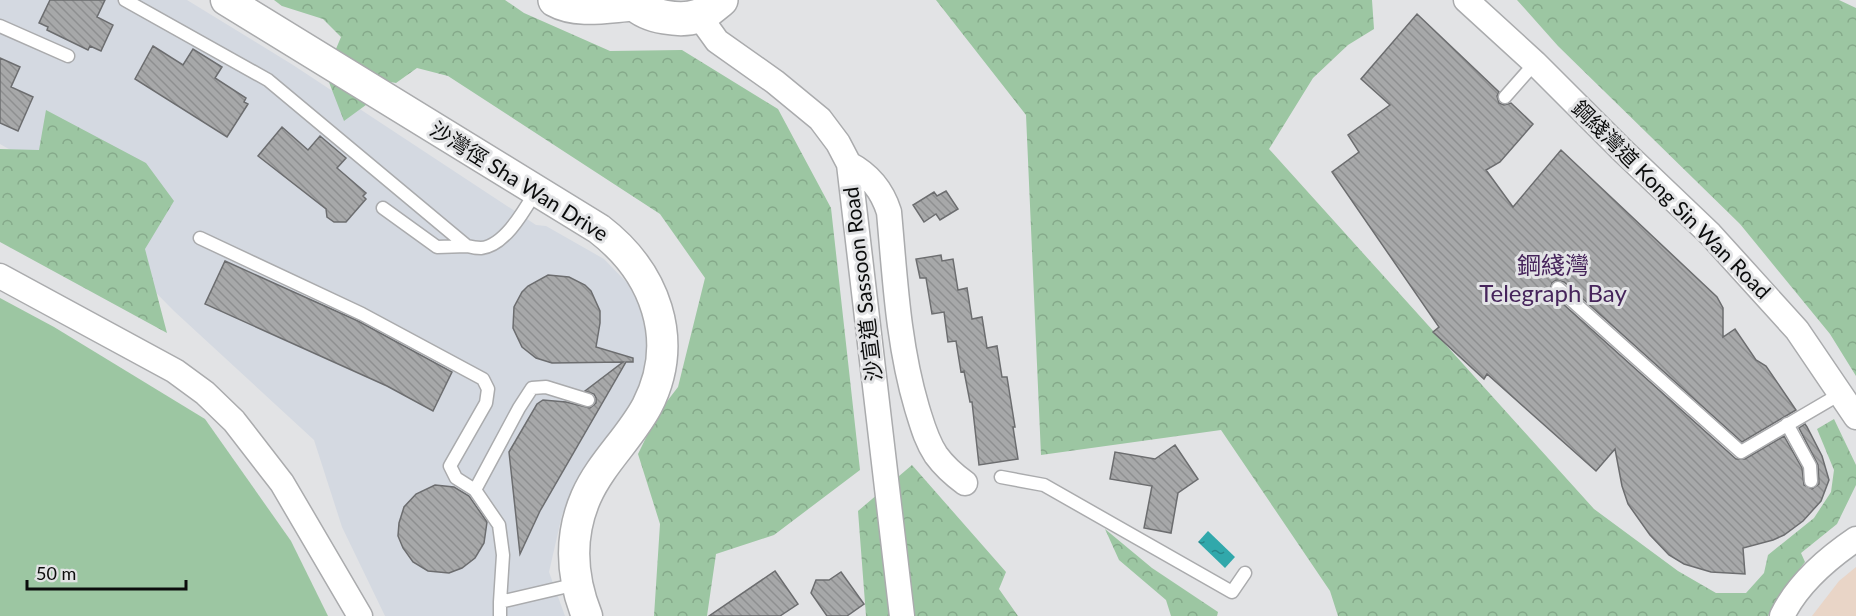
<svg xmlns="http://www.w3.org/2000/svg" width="1856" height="616" viewBox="0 0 1856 616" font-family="Lato,'Noto Sans TC',sans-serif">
	<defs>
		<pattern id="forest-crowns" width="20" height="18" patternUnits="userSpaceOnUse" patternTransform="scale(1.5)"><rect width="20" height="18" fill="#9cc6a2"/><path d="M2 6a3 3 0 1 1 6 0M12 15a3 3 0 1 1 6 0" fill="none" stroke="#85a98a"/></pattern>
		<pattern id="water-ripples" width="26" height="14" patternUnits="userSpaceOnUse" patternTransform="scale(1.5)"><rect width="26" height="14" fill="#31a8ab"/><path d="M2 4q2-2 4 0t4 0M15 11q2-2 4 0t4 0" fill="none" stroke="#28878a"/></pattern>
		<pattern id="building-back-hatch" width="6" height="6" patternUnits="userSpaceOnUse" patternTransform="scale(1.5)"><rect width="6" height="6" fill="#a7a8a9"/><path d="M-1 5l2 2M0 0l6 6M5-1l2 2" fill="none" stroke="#8e8f90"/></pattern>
	</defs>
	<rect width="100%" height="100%" fill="#e2e3e5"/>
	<path fill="#e9d5c7" d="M 1856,567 L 1856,616 L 1812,616 L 1839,581 Z"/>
	<path fill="#d4d9e1" d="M 0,0 L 187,0 L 293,65 L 536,225 L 546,226 L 604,259 L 638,294 L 653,330 L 649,373 L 632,408 L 591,464 L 562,515 L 549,572 L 565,616 L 385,616 L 342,527 L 314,440 L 174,311 L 21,156 L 0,144 Z"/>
	<path fill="url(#forest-crowns)" d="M 274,0 L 505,0 L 524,13 L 610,51 L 682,50 L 778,109 L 831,208 L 860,470 L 774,535 L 716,554 L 707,616 L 654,616 L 660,524 L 638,454 L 658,413 L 678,387 L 705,278 L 660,214 L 448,76 L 417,68 L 396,83 L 369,78 L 333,56 L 341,37 L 323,19 L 282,6 Z
		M 936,0 L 1372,0 L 1374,29 L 1348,45 L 1313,78 L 1269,149 L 1594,509 L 1678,571 L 1716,593 L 1746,593 L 1764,573 L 1768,555 L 1814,518 L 1831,492 L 1834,470 L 1817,429 L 1834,419 L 1856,465 L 1856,485 L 1837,524 L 1801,553 L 1805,562 L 1778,597 L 1768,616 L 1338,616 L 1330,591 L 1221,430 L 1041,455 L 1026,115 Z
		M 1517,0 L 1839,0 L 1856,8 L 1856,376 L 1830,334 L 1740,224 L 1558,46 Z
		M 325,72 L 370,102 L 344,121 Z
		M 46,110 L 146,163 L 174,201 L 145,249 L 167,333 L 0,242 L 0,149 L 39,150 Z
		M 912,465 L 1006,572 L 999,589 L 1018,616 L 866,616 L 858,511 Z
		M 1105,529 L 1152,568 L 1218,612 L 1217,616 L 1171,616 L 1166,600 L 1119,560 Z"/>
	<path fill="#9cc6a2" d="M 0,298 L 54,327 L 205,419 L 291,541 L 328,616 L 0,616 Z"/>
	<path fill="url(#water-ripples)" d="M 1208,531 L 1235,557 L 1225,568 L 1198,542 Z"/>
	<path fill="url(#building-back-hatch)" stroke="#6c6d6f" stroke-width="1.5" d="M 50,0 L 105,0 L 97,17 L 113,25 L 101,51 L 90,46 L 88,50 L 47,30 L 48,27 L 39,23 Z
		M 1417,14 L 1499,92 L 1497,96 L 1499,103 L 1504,105 L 1511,103 L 1533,124 L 1500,162 L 1486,170 L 1513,207 L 1561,150 L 1717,297 L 1723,308 L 1723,337 L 1735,329 L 1756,360 L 1766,366 L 1796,410 L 1742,442 L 1564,282 L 1556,280 L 1552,283 L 1550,290 L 1552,294 L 1736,459 L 1745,459 L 1784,436 L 1802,468 L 1804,485 L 1812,489 L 1819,484 L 1818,465 L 1799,428 L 1805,424 L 1807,427 L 1822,456 L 1829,480 L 1821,501 L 1803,521 L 1784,535 L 1773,540 L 1743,548 L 1745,574 L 1711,572 L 1684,564 L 1669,555 L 1650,535 L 1628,504 L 1622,486 L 1615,449 L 1596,471 L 1487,374 L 1484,379 L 1433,332 L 1439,327 L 1332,172 L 1359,152 L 1348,135 L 1390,105 L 1361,79 Z
		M 153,46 L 183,65 L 193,49 L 222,67 L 215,78 L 246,98 L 244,102 L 248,104 L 227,137 L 135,79 Z
		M 0,58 L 20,67 L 11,87 L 33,97 L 18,131 L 0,123 Z
		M 282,127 L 308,150 L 320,136 L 346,158 L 337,168 L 366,193 L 363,196 L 366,199 L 346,222 L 334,222 L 327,217 L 326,209 L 258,156 Z
		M 946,191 L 958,209 L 940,220 L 936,214 L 924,222 L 913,205 L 934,192 L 937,196 Z
		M 941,255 L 942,261 L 953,259 L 958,290 L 967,288 L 972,319 L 982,317 L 987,348 L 997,346 L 1002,377 L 1007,377 L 1015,427 L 1013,427 L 1018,459 L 979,465 L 972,402 L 970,402 L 964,371 L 961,372 L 956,341 L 948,342 L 944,312 L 932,314 L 926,278 L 920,278 L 916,259 Z
		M 225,261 L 358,321 L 452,372 L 433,411 L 387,386 L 205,304 Z
		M 548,275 L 569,277 L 585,285 L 591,291 L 600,311 L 600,323 L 596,347 L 633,358 L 633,362 L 626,362 L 540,511 L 520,554 L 509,452 L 537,404 L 543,400 L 566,402 L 590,408 L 596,403 L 596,398 L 594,394 L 585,391 L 623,362 L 552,363 L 536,358 L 522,347 L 513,328 L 514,307 L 522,292 L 528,286 Z
		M 1175,445 L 1198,479 L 1178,493 L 1171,533 L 1144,528 L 1152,486 L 1110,479 L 1115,452 L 1155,459 Z
		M 435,485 L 454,487 L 469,496 L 487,522 L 484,543 L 475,558 L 462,568 L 449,573 L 428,571 L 413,562 L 403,548 L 398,536 L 399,523 L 404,507 L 416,494 Z
		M 775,571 L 798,604 L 780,616 L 709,616 Z
		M 841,572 L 864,604 L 847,616 L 827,616 L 811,593 L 816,580 L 829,580 Z"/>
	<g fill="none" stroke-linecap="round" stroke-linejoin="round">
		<defs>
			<path id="service" d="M 125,0 L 268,80 L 467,246 C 471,247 477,248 481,248 C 505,246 525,209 536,191
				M 0,26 L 68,56
				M 1505,97 L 1535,63
				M 383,208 L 437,247 L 467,246
				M 200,238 L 362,314 L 483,379 L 488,389 L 486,403 L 450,466 L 456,478 L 475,490
				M 1558,288 L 1741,452 L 1840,394
				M 1787,424 L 1810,466 L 1811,481
				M 1001,477 L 1044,485 L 1232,592 L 1245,573
				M 577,584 L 500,602 L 503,555 L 499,525 L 475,490 L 519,408 L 532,388 L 546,387 L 588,400
				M 500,602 L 500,616"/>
			<path id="minor" d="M 1466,0 L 1535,63 L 1623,151 L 1710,234 L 1797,330 L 1856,417
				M 699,16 L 717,41 L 775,82 L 820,119 L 838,143 L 849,164 L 902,616
				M 849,164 C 870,175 882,190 889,212 C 895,278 898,344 917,408 C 922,424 926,440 936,455 C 944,466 954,475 965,483
				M 0,276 L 175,371 L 205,393 L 234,421 L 282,483 L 360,616
				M 1782,616 C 1797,585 1828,558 1856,539"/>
			<path id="tertiary" d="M 226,0 L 599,229 C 655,272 681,340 647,406 C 630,438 601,463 586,497 C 569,536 571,576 587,616"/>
			<path id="secondary" d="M 555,0 C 578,13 611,5 635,4 C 648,17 681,22 698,16 C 706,14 714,5 721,0"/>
		</defs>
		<use href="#service" stroke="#aaabad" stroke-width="15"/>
		<use href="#minor" stroke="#aaabad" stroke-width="27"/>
		<use href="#tertiary" stroke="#aaabad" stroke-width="33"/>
		<use href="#secondary" stroke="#aaabad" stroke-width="36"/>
		<use href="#service" stroke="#fff" stroke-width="12"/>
		<use href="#minor" stroke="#fff" stroke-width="24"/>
		<use href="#tertiary" stroke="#fff" stroke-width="30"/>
		<use href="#secondary" stroke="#fff" stroke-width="33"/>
	</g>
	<g text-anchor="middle" stroke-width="6" stroke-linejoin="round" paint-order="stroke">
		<g font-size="21" fill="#0b0c0c" stroke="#e2e3e5">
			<text transform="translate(519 182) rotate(32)" y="7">沙灣徑 Sha Wan Drive</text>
			<text transform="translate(1671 200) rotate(45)" y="7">鋼綫灣道 Kong Sin Wan Road</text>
			<text transform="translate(863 284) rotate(-97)" y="7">沙宣道 Sassoon Road</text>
		</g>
		<g font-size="24" fill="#46245b" stroke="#e2e3e5">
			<text x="1553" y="274">鋼綫灣<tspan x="1553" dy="28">Telegraph Bay</tspan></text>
		</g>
	</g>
	<path d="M27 580v9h159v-9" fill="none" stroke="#0b0c0c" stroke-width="3"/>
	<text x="36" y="580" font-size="18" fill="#0b0c0c" stroke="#e2e3e5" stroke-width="4.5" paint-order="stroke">50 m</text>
</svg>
